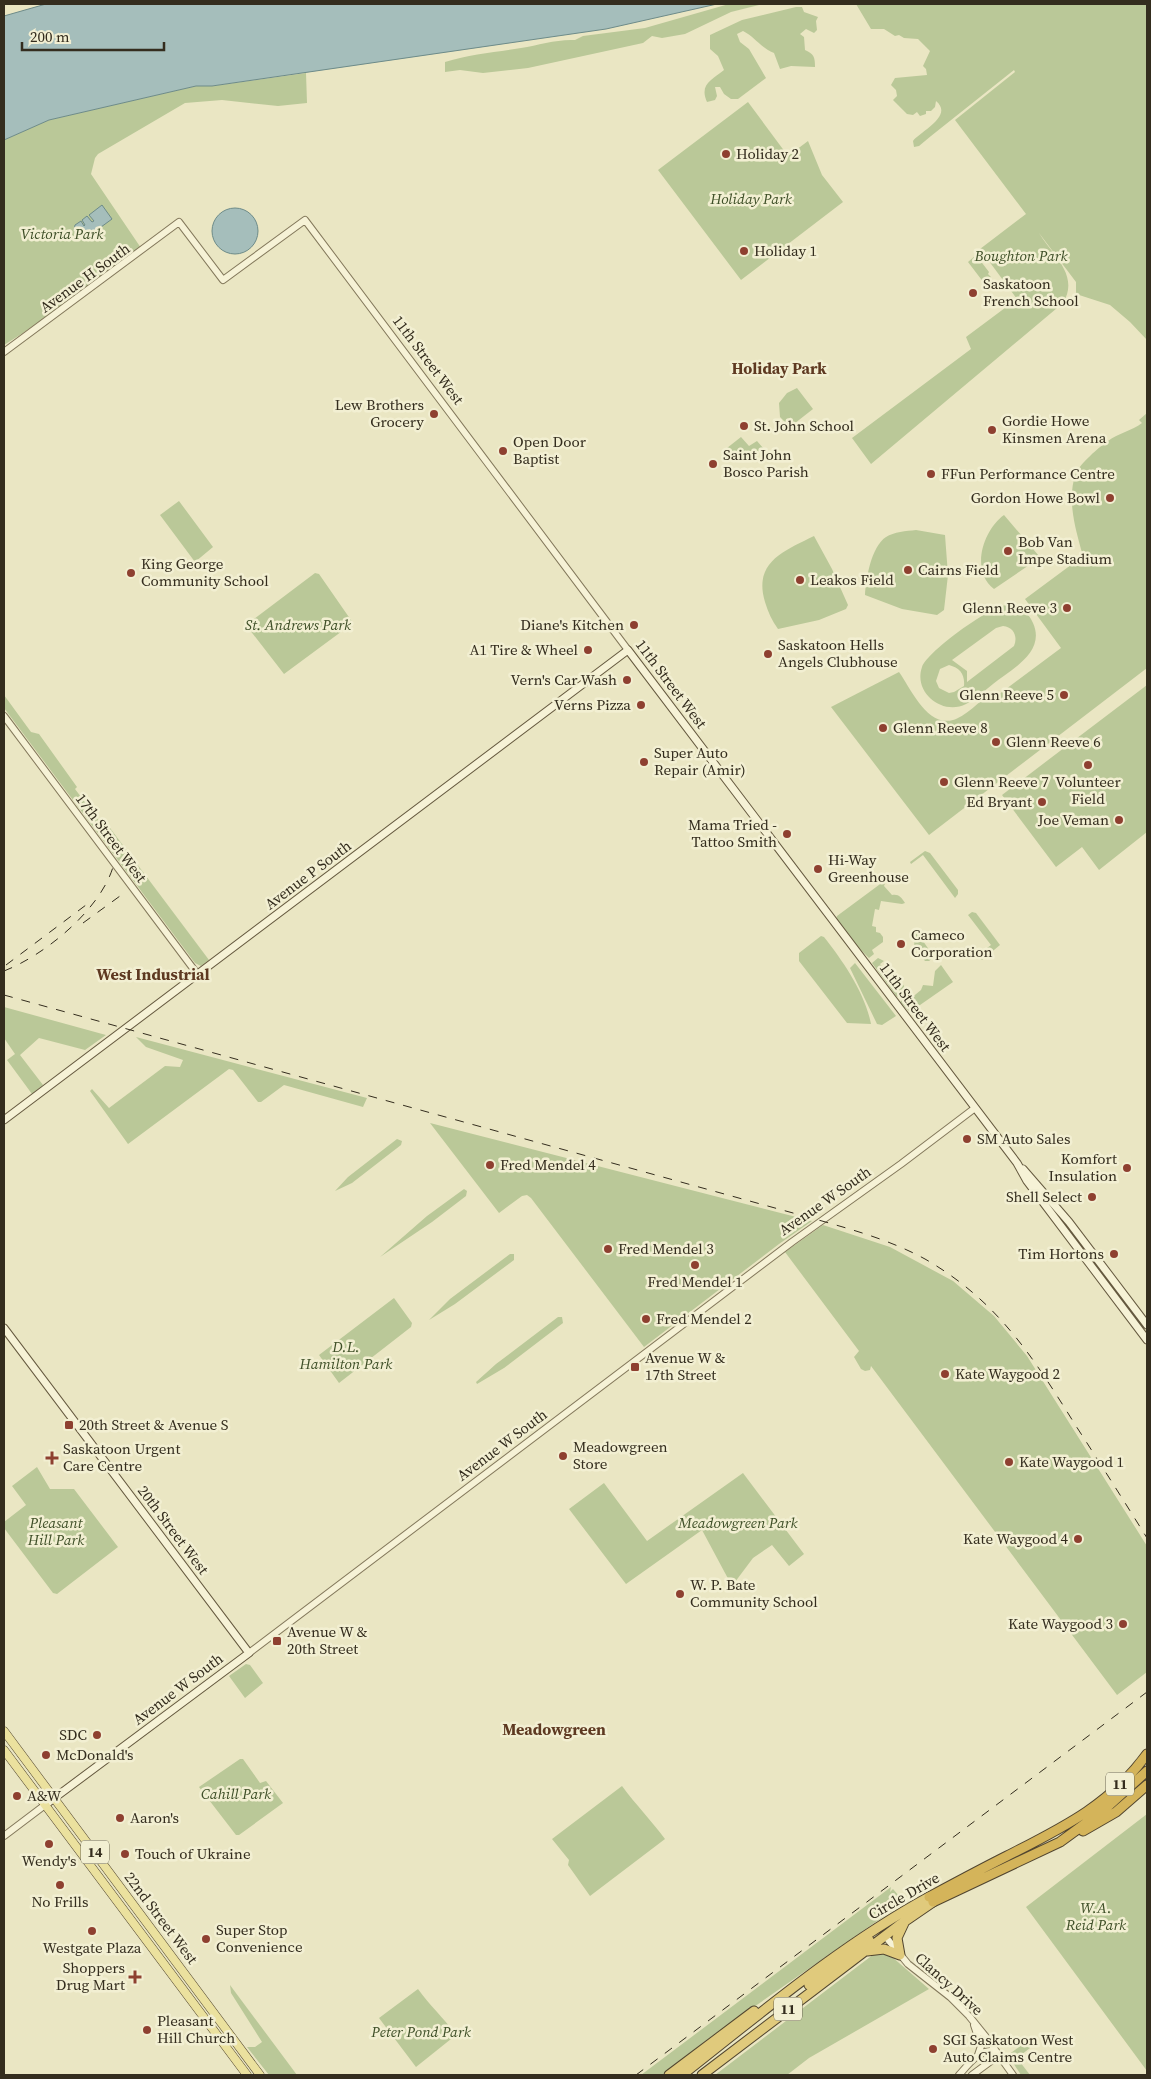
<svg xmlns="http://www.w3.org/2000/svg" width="1151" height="2079" viewBox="0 0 1151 2079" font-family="'Source Serif 4',serif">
	<rect width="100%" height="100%" fill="#eae6c3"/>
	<path fill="#bac898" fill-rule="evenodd" d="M 729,4 L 763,4 L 731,12 L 685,34 L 662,38 L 652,36 L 643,43 L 528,68 L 483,73 L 460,70 L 445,72 L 445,62 C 470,54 496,52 521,48 C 539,45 557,39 575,40 L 583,36 L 645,28 Z
		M 856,4 L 1147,4 L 1147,340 L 1130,322 L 1110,305 L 1076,294 L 1076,282 L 1039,233 C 1052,255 1080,275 1063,303 L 871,464 L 852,438 L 971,349 L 966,337 L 1017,299 L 980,249 L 1026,214 L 955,120 L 1015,72 L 1014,70 L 931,136 L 919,146 L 914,147 L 913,141 C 921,131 954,116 936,101 L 935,107 L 931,111 L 926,111 L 926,114 L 920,116 L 917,112 L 913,115 L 907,114 L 893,100 L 897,96 L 896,90 L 891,85 L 895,78 L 927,75 L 926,69 L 923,66 L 930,51 L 918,39 L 904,38 L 899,35 L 895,36 L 884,29 L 871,29 Z
		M 796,7 L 802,7 L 804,12 L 818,17 L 816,21 L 817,30 L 814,33 L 806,29 L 800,34 L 804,37 L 805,50 C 814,54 815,57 815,67 L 791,66 L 780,69 L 774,53 C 761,48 755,37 743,31 L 737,34 L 740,42 L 749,49 L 766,78 L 738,99 L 731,99 L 724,94 L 720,87 L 715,87 L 717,96 L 715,100 L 707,102 C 699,84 712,80 724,70 L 718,56 L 710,49 L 710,35 L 742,20 Z
		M 306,73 L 307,103 L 278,106 L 222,100 L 185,103 L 98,154 L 95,158 L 91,174 L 141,248 L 23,333 L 4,345 L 4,140 L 49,120 L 196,86 L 212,86 Z
		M 748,102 L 788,156 L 808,141 L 822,175 L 843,202 L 741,280 L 658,170 Z
		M 976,255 L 989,272 L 988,274 L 991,277 L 984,283 L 968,262 Z
		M 797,388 L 813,409 L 790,427 L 780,417 L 779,403 L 787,393 Z
		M 1147,413 L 1147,668 L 929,835 L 831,707 L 899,672 C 911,689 927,727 953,720 C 963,718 982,700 990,693 L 994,698 L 1061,648 L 1025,599 L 1083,556 C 1076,531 1066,499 1076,473 C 1080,464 1099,447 1108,441 C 1118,433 1132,431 1142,423 L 1139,420 Z
		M 741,437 L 749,446 L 757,441 L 763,448 L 748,459 L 737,462 L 729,457 L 727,448 Z
		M 179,501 L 213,547 L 195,562 L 160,515 Z
		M 1004,515 L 1039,556 L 1038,559 L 994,589 C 970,571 983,530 1004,515 Z
		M 916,530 L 945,535 L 948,575 L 944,610 L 937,615 L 902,609 L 865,595 C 866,579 871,547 886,537 C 894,532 906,531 916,530 Z
		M 814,536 L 832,569 L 848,605 L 846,609 L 819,620 L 778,629 C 772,621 768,612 765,602 C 753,562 784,551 814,536 Z
		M 315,573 L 319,574 L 353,623 L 284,674 L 246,625 Z
		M 1006,605 C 1019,607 1028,611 1033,623 C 1046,652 1012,669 993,684 C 985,690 976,699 966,704 C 943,716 913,693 922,667 C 929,650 988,608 1006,605 ZM 1003,626 C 1014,627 1018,637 1014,646 L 967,682 L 967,671 L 952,660 L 996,628 ZM 949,665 C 960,668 965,674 964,686 L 954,692 L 949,693 L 939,688 L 936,681 L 940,669 Z
		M 1147,685 L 1147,832 L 1099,870 L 1082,847 L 1056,867 L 1002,795 Z
		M 4,695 L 31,732 L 39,734 L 77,787 L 75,789 L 100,822 L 104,820 L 209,960 L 201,966 L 195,963 L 4,708 Z
		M 925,851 L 930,853 L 958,890 L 958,894 L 955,898 L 923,855 L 911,864 L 910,862 Z
		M 887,879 L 884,886 L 892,895 C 899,894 901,897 905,903 L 902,904 L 881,901 L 879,910 L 875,909 L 872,926 L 876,927 L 876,932 L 880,933 L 883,937 L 883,942 L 872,950 L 874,954 L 869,958 L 834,924 L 837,916 Z
		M 972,912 L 976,913 L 1000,945 L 982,960 L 978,955 L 991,945 L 968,915 Z
		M 921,930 L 919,942 L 923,941 L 934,957 L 929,961 L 925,961 L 914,947 L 915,935 Z
		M 821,936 L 824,937 C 843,961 865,993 871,1024 L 847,1023 L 799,961 L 799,953 Z
		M 878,958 L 884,961 L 880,964 L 896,985 L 901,982 L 904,986 L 904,991 L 897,997 L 872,963 Z
		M 855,963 L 896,1016 L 882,1025 L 877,1024 L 850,968 Z
		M 941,965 L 953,982 L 910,1012 L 900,1002 L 907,996 L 910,999 L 921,990 L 923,985 L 933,986 L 935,971 Z
		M 4,1007 L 106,1035 L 85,1050 L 39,1038 L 20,1055 L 43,1085 L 32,1094 L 7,1060 L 15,1054 L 4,1038 Z
		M 136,1037 L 367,1098 L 363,1107 L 284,1085 L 261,1102 L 258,1102 L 233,1070 L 229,1069 L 128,1144 L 90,1091 L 92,1089 L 109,1108 L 165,1066 L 180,1067 L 183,1060 L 146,1047 Z
		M 430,1123 L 812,1221 L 779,1244 L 644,1347 L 531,1198 L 527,1195 L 522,1196 L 499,1213 Z
		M 397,1139 L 402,1141 L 401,1145 L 352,1183 L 335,1191 L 348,1177 Z
		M 464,1189 L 467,1191 L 466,1196 L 432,1222 L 380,1257 L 427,1216 Z
		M 823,1225 L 890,1247 L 953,1281 L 994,1316 L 1027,1356 L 1147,1546 L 1147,1672 L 1117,1695 L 871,1366 L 870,1370 L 865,1371 L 861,1369 L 854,1357 L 859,1351 L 785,1252 Z
		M 510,1254 L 514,1254 L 514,1260 L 455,1304 L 429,1320 L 450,1299 Z
		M 394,1298 L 412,1323 L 411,1327 L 339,1383 L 319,1355 Z
		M 558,1317 L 562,1317 L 563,1323 L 504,1368 L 477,1384 L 476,1382 L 496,1364 Z
		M 37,1467 L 50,1489 L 74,1489 L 118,1547 L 57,1594 L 53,1593 L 4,1528 L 4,1522 L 26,1505 L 12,1486 Z
		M 743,1473 L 804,1554 L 789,1566 L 772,1545 L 753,1558 L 732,1586 L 702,1530 L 626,1584 L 569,1509 L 604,1483 L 647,1541 Z
		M 246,1664 L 250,1665 L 263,1683 L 245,1698 L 229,1676 Z
		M 240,1759 L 243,1759 L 260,1783 L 266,1781 L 283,1803 L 239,1835 L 236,1835 L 199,1787 Z
		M 622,1786 C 636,1805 651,1820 665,1839 L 590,1896 L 568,1865 L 569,1860 L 552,1839 Z
		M 1147,1814 L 1147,2071 L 1026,1907 Z
		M 891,1887 L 890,1892 L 893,1889 L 899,1896 L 898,1900 L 903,1903 L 708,2039 L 662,2075 L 641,2075 Z
		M 885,1953 L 891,1956 L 929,1989 L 809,2058 L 787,2075 L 715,2075 L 874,1954 Z
		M 230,1985 L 297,2075 L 269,2075 L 247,2047 L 255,2047 L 262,2042 L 231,1993 Z
		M 418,1989 C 430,2006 444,2018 456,2035 L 416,2067 L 379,2018 Z
		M 1026,2042 L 1030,2048 L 1017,2058 L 1030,2075 L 1021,2075 L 1008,2055 Z"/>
	<path fill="#a5bebb" stroke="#6d8b89" d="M 46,4 L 717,4 L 606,29 L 212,86 L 196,86 L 49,120 L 4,140 L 4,16 Z
		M 102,205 L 112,219 L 86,238 L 79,237 L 74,230 L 75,225 L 81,221 L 84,226 L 85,225 L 82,220 L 87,216 L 92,222 L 94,221 L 89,215 Z
		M212 231a23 23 0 1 1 46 0a23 23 0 1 1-46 0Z"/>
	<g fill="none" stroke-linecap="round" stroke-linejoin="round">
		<defs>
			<path id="tertiary" d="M 4,352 L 179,222 L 223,280 L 305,220 L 628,650
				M 4,716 L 198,975
				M 249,1653 L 792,1242 L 901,1164 L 975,1108
				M 4,1836 L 45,1805
				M 885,1936 L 908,1964 L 950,1997 L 969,2016 L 986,2037 L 1013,2075
				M 974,2025 L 981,2046 L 978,2055
				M 959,2075 C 968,2065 979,2049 995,2051
				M 972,2075 L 991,2061 L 996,2055 L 995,2051"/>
			<path id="secondary" d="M 4,1120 L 628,650 L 1017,1163 L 1027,1181 L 1147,1340
				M 1023,1169 L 1069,1222 L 1147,1325
				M 4,1328 L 249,1653 L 45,1805"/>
			<path id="primary" d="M 4,1731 L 260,2075
				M 4,1750 L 247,2075"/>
			<path id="trunk" d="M 867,1951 L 884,1949 L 900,1955
				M 900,1955 L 897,1938 L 904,1923
				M 809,1985 L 869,1940
				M 669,2075 L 754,2011
				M 682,2075 C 761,2013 841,1945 929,1897
				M 702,2075 L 898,1926 L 933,1902"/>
			<path id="motorway" d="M 1083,1831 L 1116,1812 L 1147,1785
				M 929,1897 C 955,1883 981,1869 1007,1856 C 1062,1828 1110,1805 1147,1754
				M 933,1902 L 1060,1842 L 1104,1810 L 1147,1771"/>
		</defs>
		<use href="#tertiary" stroke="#83785b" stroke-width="8"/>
		<use href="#secondary" stroke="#65593f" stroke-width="9"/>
		<use href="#primary" stroke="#51452f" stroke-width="9"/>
		<use href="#trunk" stroke="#51452f" stroke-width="11"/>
		<use href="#motorway" stroke="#51452f" stroke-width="11"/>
		<use href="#tertiary" stroke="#f6f2d6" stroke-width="6"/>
		<use href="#secondary" stroke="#f6f2d6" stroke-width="7"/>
		<use href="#primary" stroke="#ebe19e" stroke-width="8"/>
		<use href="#trunk" stroke="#e0ca7c" stroke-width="9"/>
		<use href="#motorway" stroke="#d4b45a" stroke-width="9"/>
		<path stroke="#342d1e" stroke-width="1" stroke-dasharray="9 9" stroke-linecap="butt" d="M 83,923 L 120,896
			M 6,965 L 86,905
			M 4,971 C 45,955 100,910 113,867
			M 4,995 L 822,1221 C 857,1231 892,1241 925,1259 C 998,1301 1033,1357 1076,1426 C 1100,1463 1124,1501 1147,1538
			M 636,2075 L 1147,1692"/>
	</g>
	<g fill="#8e4030" stroke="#f2efd2" stroke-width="2">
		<circle cx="726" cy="154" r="5"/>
		<circle cx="744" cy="251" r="5"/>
		<circle cx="973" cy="293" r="5"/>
		<circle cx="434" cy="414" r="5"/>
		<circle cx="744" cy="426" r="5"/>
		<circle cx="992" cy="430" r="5"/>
		<circle cx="503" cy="451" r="5"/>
		<circle cx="713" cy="464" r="5"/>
		<circle cx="931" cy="474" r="5"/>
		<circle cx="1110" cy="498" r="5"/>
		<circle cx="1008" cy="551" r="5"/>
		<circle cx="908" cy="570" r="5"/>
		<circle cx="131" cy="573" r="5"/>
		<circle cx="800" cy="580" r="5"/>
		<circle cx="1067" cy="608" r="5"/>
		<circle cx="634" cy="625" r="5"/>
		<circle cx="588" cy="650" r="5"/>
		<circle cx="768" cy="654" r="5"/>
		<circle cx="627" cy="680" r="5"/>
		<circle cx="1064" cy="695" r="5"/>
		<circle cx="641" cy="705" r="5"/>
		<circle cx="883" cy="728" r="5"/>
		<circle cx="996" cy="742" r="5"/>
		<circle cx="644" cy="762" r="5"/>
		<circle cx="1088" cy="765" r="5"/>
		<circle cx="944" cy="782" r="5"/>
		<circle cx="1042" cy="802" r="5"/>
		<circle cx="1119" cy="820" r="5"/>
		<circle cx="787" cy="834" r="5"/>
		<circle cx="818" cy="869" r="5"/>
		<circle cx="901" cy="944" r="5"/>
		<circle cx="967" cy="1139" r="5"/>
		<circle cx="490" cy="1165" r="5"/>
		<circle cx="1127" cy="1168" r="5"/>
		<circle cx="1092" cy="1197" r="5"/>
		<circle cx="608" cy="1249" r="5"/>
		<circle cx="1114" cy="1254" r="5"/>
		<circle cx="695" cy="1265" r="5"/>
		<circle cx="646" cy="1319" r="5"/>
		<rect x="630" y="1362" width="10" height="10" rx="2.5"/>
		<circle cx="945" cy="1374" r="5"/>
		<rect x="64" y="1420" width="10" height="10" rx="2.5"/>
		<circle cx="563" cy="1456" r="5"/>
		<path d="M49.5 1450.5h5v5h5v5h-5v5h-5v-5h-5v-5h5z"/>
		<circle cx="1009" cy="1462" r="5"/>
		<circle cx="1078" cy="1539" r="5"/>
		<circle cx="680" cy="1594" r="5"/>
		<circle cx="1123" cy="1624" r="5"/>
		<rect x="272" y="1636" width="10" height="10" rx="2.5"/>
		<circle cx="97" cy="1735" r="5"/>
		<circle cx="46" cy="1755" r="5"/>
		<circle cx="17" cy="1796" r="5"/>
		<circle cx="120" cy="1818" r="5"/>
		<circle cx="49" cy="1844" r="5"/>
		<circle cx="125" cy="1854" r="5"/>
		<circle cx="60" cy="1885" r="5"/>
		<circle cx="92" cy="1931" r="5"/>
		<circle cx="206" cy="1939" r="5"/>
		<path d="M132.5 1969.5h5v5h5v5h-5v5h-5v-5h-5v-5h5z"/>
		<circle cx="147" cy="2030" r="5"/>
		<circle cx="933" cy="2049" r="5"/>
	</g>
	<g text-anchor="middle" stroke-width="5" stroke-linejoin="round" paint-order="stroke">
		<g fill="#f2efd2" stroke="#6d6754" stroke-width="1">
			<rect x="1106" y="1772.5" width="28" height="23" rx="4"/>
			<rect x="81" y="1840.5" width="28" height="23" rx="4"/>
			<rect x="774" y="1997.5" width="28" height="23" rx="4"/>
		</g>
		<g font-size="14" font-weight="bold" fill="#342d1e">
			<text x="1120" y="1789">11</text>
			<text x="95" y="1857">14</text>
			<text x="788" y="2014">11</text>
		</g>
		<g font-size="15" fill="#342d1e" stroke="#f2efd2" text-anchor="start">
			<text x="736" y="159">Holiday 2</text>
			<text x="754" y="256">Holiday 1</text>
			<text x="983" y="289">Saskatoon<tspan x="983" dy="17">French School</tspan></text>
			<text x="424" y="410" text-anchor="end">Lew Brothers<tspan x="424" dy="17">Grocery</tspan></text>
			<text x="1002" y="426">Gordie Howe<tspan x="1002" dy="17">Kinsmen Arena</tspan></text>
			<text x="754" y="431">St. John School</text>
			<text x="513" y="447">Open Door<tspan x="513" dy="17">Baptist</tspan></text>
			<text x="723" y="460">Saint John<tspan x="723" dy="17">Bosco Parish</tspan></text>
			<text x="941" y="479">FFun Performance Centre</text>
			<text x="1100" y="503" text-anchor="end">Gordon Howe Bowl</text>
			<text x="1018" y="547">Bob Van<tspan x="1018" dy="17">Impe Stadium</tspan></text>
			<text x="141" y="569">King George<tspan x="141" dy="17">Community School</tspan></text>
			<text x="918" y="575">Cairns Field</text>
			<text x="810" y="585">Leakos Field</text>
			<text x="1057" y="613" text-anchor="end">Glenn Reeve 3</text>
			<text x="624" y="630" text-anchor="end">Diane's Kitchen</text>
			<text x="778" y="650">Saskatoon Hells<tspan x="778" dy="17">Angels Clubhouse</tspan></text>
			<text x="578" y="655" text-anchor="end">A1 Tire &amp; Wheel</text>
			<text x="617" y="685" text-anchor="end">Vern's Car Wash</text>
			<text x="1054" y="700" text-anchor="end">Glenn Reeve 5</text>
			<text x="631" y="710" text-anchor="end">Verns Pizza</text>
			<text x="893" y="733">Glenn Reeve 8</text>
			<text x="1006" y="747">Glenn Reeve 6</text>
			<text x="654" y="758">Super Auto<tspan x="654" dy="17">Repair (Amir)</tspan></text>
			<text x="954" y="787">Glenn Reeve 7</text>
			<text x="1088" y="787" text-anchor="middle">Volunteer<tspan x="1088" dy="17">Field</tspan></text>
			<text x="1032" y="807" text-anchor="end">Ed Bryant</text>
			<text x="1109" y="825" text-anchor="end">Joe Veman</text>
			<text x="777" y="830" text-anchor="end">Mama Tried -<tspan x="777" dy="17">Tattoo Smith</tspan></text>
			<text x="828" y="865">Hi-Way<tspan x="828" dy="17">Greenhouse</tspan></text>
			<text x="911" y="940">Cameco<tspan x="911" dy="17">Corporation</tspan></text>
			<text x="977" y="1144">SM Auto Sales</text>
			<text x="1117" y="1164" text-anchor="end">Komfort<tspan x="1117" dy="17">Insulation</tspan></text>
			<text x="500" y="1170">Fred Mendel 4</text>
			<text x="1082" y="1202" text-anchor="end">Shell Select</text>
			<text x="618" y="1254">Fred Mendel 3</text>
			<text x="1104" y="1259" text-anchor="end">Tim Hortons</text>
			<text x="695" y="1287" text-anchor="middle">Fred Mendel 1</text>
			<text x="656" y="1324">Fred Mendel 2</text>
			<text x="645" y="1363">Avenue W &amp;<tspan x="645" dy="17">17th Street</tspan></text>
			<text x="955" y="1379">Kate Waygood 2</text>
			<text x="79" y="1430">20th Street &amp; Avenue S</text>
			<text x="573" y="1452">Meadowgreen<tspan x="573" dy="17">Store</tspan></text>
			<text x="63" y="1454">Saskatoon Urgent<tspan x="63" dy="17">Care Centre</tspan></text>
			<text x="1019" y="1467">Kate Waygood 1</text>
			<text x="1068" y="1544" text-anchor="end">Kate Waygood 4</text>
			<text x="690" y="1590">W. P. Bate<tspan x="690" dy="17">Community School</tspan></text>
			<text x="1113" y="1629" text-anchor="end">Kate Waygood 3</text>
			<text x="287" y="1637">Avenue W &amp;<tspan x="287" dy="17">20th Street</tspan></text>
			<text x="87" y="1740" text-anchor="end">SDC</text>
			<text x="56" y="1760">McDonald's</text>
			<text x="27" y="1801">A&amp;W</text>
			<text x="130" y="1823">Aaron's</text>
			<text x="135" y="1859">Touch of Ukraine</text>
			<text x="49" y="1866" text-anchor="middle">Wendy's</text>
			<text x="60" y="1907" text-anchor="middle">No Frills</text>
			<text x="216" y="1935">Super Stop<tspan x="216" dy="17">Convenience</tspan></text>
			<text x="92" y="1953" text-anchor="middle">Westgate Plaza</text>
			<text x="125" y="1973" text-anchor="end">Shoppers<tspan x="125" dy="17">Drug Mart</tspan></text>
			<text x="157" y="2026">Pleasant<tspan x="157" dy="17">Hill Church</tspan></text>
			<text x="943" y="2045">SGI Saskatoon West<tspan x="943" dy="17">Auto Claims Centre</tspan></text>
		</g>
		<g font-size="15" font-style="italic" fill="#3e4f27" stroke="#f2efd2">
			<text x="751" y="204">Holiday Park</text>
			<text x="62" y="239">Victoria Park</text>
			<text x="1021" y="261">Boughton Park</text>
			<text x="298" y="630">St. Andrews Park</text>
			<text x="346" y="1352">D.L.<tspan x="346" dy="17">Hamilton Park</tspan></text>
			<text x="56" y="1528">Pleasant<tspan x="56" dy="17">Hill Park</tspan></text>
			<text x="738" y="1528">Meadowgreen Park</text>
			<text x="236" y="1799">Cahill Park</text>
			<text x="1096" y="1913">W.A.<tspan x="1096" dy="17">Reid Park</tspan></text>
			<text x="421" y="2037">Peter Pond Park</text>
		</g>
		<g font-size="15" fill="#342d1e" stroke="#f2efd2">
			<text transform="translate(85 278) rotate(-36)" y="5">Avenue H South</text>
			<text transform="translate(428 360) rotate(53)" y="5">11th Street West</text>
			<text transform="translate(671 684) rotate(53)" y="5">11th Street West</text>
			<text transform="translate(111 838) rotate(53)" y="5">17th Street West</text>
			<text transform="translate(308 875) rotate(-37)" y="5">Avenue P South</text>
			<text transform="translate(915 1007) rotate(53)" y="5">11th Street West</text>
			<text transform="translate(825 1201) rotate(-35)" y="5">Avenue W South</text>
			<text transform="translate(502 1445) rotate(-37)" y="5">Avenue W South</text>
			<text transform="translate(173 1530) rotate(53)" y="5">20th Street West</text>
			<text transform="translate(178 1689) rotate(-37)" y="5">Avenue W South</text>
			<text transform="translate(904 1896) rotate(-30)" y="5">Circle Drive</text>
			<text transform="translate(161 1918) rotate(53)" y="5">22nd Street West</text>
			<text transform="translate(949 1984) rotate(42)" y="5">Clancy Drive</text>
		</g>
		<g font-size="16" font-weight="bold" fill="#5e3921" stroke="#f2efd2">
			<text x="779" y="374">Holiday Park</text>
			<text x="153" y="980">West Industrial</text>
			<text x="554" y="1735">Meadowgreen</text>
		</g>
	</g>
	<rect width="1151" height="2079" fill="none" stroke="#342d1e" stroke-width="10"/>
	<path d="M22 42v8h142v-8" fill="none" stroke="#342d1e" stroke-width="2.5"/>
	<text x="30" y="42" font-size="15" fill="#342d1e" stroke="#f2efd2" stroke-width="4" paint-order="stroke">200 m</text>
</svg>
